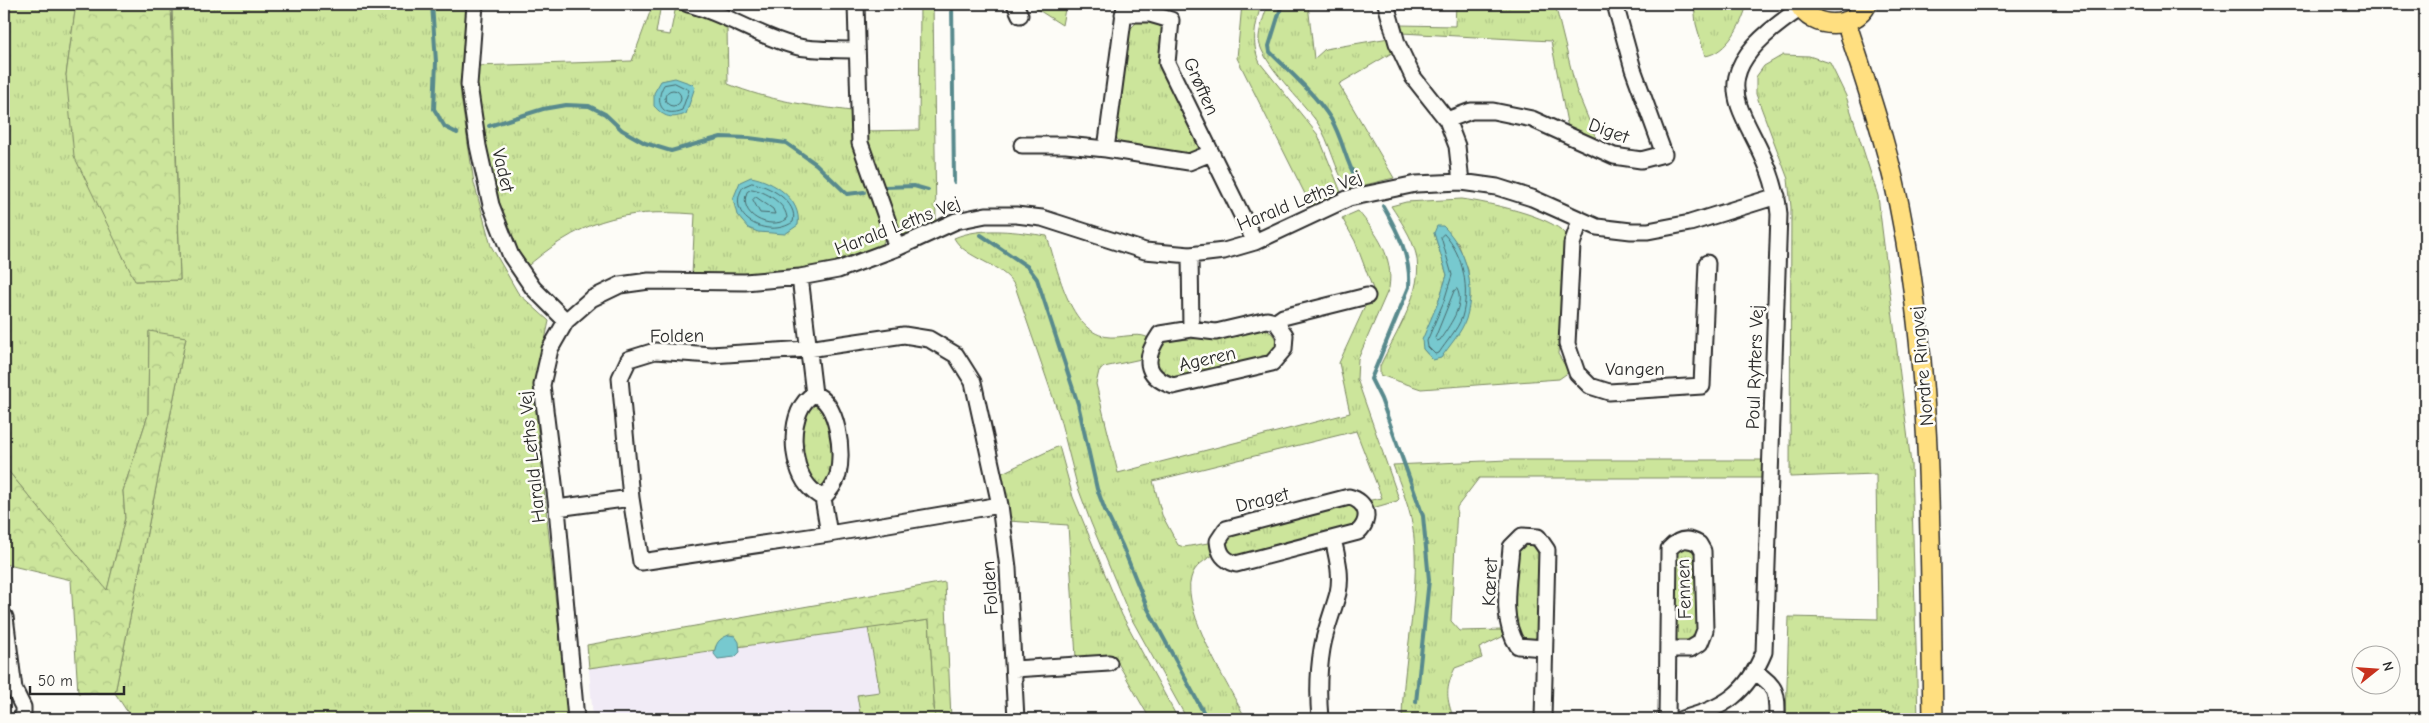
<svg xmlns="http://www.w3.org/2000/svg" width="2429" height="723" viewBox="0 0 2429 723" font-family="'Comic Neue',sans-serif">
	<defs>
		<pattern id="grass-tufts" width="24" height="20" patternUnits="userSpaceOnUse" patternTransform="scale(1.25)"><rect width="24" height="20" fill="#cce59b"/><path d="M3 7l-1-3M5 7V3M7 7l1-3M15 17l-1-3M17 17v-4M19 17l1-3" fill="none" stroke="#afc586"/></pattern>
		<pattern id="forest-crowns" width="20" height="18" patternUnits="userSpaceOnUse" patternTransform="scale(1.25)"><rect width="20" height="18" fill="#cce59b"/><path d="M2 6a3 3 0 1 1 6 0M12 15a3 3 0 1 1 6 0" fill="none" stroke="#afc586"/></pattern>
	</defs>
	<rect width="100%" height="100%" fill="#fdfcf7"/>
	<filter id="ink" filterUnits="userSpaceOnUse"><feTurbulence type="fractalNoise" baseFrequency=".02" numOctaves="2"/><feDisplacementMap in="SourceGraphic" scale="10" xChannelSelector="R" yChannelSelector="G"/><feConvolveMatrix kernelMatrix="1 2 1 2 8 2 1 2 1" color-interpolation-filters="sRGB"/></filter>
	<g filter="url(#ink)">
		<path fill="#f1ebf6" d="M 945,582 L 951,719 L 593,719 L 587,645 Z"/>
		<path fill="url(#grass-tufts)" stroke="#7c8863" fill-rule="evenodd" d="M 4,4 L 76,4 L 66,75 L 136,281 L 180,280 L 172,4 L 469,4 L 461,97 L 474,183 L 491,246 L 518,293 L 549,321 L 534,393 L 568,719 L 132,719 L 115,693 L 186,337 L 149,332 L 148,415 L 123,491 L 125,518 L 107,591 L 4,466 Z
			M 653,4 L 661,4 L 656,33 L 670,35 L 676,6 L 727,27 L 728,84 C 770,101 806,105 851,111 L 853,139 L 884,233 L 884,241 L 882,245 L 827,268 L 758,276 L 692,275 L 695,214 C 620,208 579,221 523,270 L 496,207 L 475,94 L 475,66 L 632,61 Z
			M 920,4 L 933,4 L 936,222 L 907,237 L 897,233 L 865,131 L 919,130 Z
			M 1029,4 L 1066,4 L 1062,25 Z
			M 1242,4 L 1261,4 C 1256,25 1250,42 1260,63 L 1318,135 L 1341,192 L 1311,206 L 1237,58 Z
			M 1268,4 L 1308,4 L 1314,59 L 1325,49 L 1389,38 L 1395,51 L 1339,84 L 1394,178 L 1348,189 C 1334,169 1331,143 1317,122 C 1303,102 1262,63 1259,41 C 1258,31 1265,14 1268,4 Z
			M 1456,4 L 1555,4 L 1576,89 L 1597,140 L 1568,128 L 1551,41 L 1401,33 L 1398,25 L 1455,26 Z
			M 1694,4 L 1747,4 C 1742,24 1727,53 1705,56 L 1696,24 Z
			M 1138,21 L 1154,22 L 1163,29 L 1200,145 L 1197,151 L 1190,155 L 1127,146 L 1119,141 L 1114,135 L 1129,30 Z
			M 1783,55 L 1809,56 L 1830,63 L 1846,96 L 1878,196 L 1911,464 L 1918,719 L 1786,719 L 1789,617 L 1878,619 L 1876,474 L 1790,477 L 1791,207 L 1788,179 L 1756,94 L 1756,77 L 1764,66 Z
			M 1462,199 C 1489,203 1548,215 1566,234 L 1558,354 L 1569,372 L 1559,379 L 1421,389 L 1380,375 L 1380,366 C 1395,334 1425,290 1416,254 C 1412,237 1400,220 1391,206 L 1406,202 ZM 1434,233 L 1458,243 L 1468,270 L 1470,298 L 1433,360 L 1423,349 L 1447,275 Z
			M 1358,211 C 1377,234 1394,257 1389,288 L 1358,359 L 1357,379 L 1399,499 L 1397,501 L 1369,509 L 1366,501 L 1382,498 L 1356,431 L 1153,481 L 1162,515 L 1178,545 L 1184,547 L 1214,542 L 1215,554 C 1205,560 1194,566 1191,578 C 1181,609 1230,689 1246,719 L 1187,719 L 1130,616 L 1091,523 L 1077,485 L 1059,415 L 1015,286 C 1001,262 966,260 954,238 C 982,226 1018,232 1047,236 C 1058,269 1070,340 1115,337 C 1124,337 1143,332 1149,339 L 1143,349 L 1141,359 L 1104,367 L 1099,371 L 1096,384 L 1118,473 L 1350,413 L 1339,363 L 1373,289 L 1355,241 L 1342,218 Z
			M 1260,328 C 1277,332 1278,342 1275,356 L 1163,381 L 1153,358 L 1162,344 L 1167,341 L 1216,337 Z
			M 811,403 C 839,403 844,495 814,486 C 804,464 789,423 811,403 Z
			M 1059,446 L 1073,497 L 1122,615 L 1178,719 L 1150,719 L 1114,656 L 1076,658 L 1068,525 L 1008,521 L 1000,474 Z
			M 1508,460 L 1762,460 L 1761,478 L 1479,478 L 1457,507 L 1451,621 L 1460,631 L 1503,630 L 1504,636 L 1479,648 L 1482,658 L 1455,668 C 1445,689 1446,698 1454,719 L 1402,719 C 1403,655 1423,586 1412,523 C 1408,503 1400,484 1393,465 Z
			M 1345,504 L 1358,506 L 1362,523 L 1233,559 L 1225,550 L 1226,535 Z
			M 1525,544 L 1536,547 L 1540,559 L 1540,635 L 1531,642 L 1514,636 L 1513,554 Z
			M 1680,546 L 1691,547 L 1698,553 L 1699,631 L 1693,642 L 1675,642 L 1673,638 L 1675,550 Z
			M 929,620 L 935,719 L 861,719 L 857,695 L 880,692 L 868,628 Z"/>
		<path fill="url(#forest-crowns)" stroke="#7c8863" d="M 76,4 L 171,4 L 180,280 L 135,281 L 74,156 L 66,75 Z
			M 149,331 L 186,337 L 115,693 L 78,693 L 71,580 L 4,564 L 4,466 L 107,590 L 125,518 L 123,491 L 148,415 Z
			M 945,582 L 951,719 L 935,719 L 929,620 L 589,668 L 587,645 Z"/>
		<path fill="#77c9cf" stroke="#598a8d" d="M 675,78 L 692,84 L 695,87 L 686,114 C 671,119 665,118 654,106 L 654,93 L 661,81 Z
			M 751,177 C 773,181 802,199 798,225 L 785,234 L 758,232 L 748,228 L 737,215 L 733,199 L 740,182 Z
			M 1437,226 L 1443,226 C 1467,249 1476,287 1466,319 C 1462,332 1449,346 1441,358 L 1433,360 L 1423,349 L 1422,340 L 1439,300 L 1447,275 L 1434,233 Z
			M 729,635 L 735,636 L 739,642 L 740,652 L 735,657 L 718,659 L 714,654 C 716,643 718,639 729,635 Z"/>
		<g fill="none" stroke-linecap="round" stroke-linejoin="round">
			<path stroke="#496a6d" stroke-width="1" d="M 675,83 L 689,90 L 682,110 C 661,119 654,101 664,85 Z
				M665 98a8 8 0 1 1 16 0a8 8 0 1 1-16 0Z
				M 752,183 C 768,185 799,202 793,222 C 767,240 724,216 743,187 Z
				M 752,189 C 765,191 787,204 787,219 C 770,231 737,215 747,192 Z
				M 756,197 L 773,209 L 775,214 L 760,213 L 753,200 Z
				M 1444,234 C 1464,255 1470,290 1462,317 C 1458,329 1446,342 1439,353 L 1435,354 L 1428,347 L 1427,341 L 1444,301 L 1452,275 L 1441,237 Z
				M 1457,289 C 1466,305 1448,327 1440,340 L 1437,341 L 1435,338 L 1454,291 Z"/>
			<path stroke="#598a8d" stroke-width="4" d="M 432,4 L 436,62 L 434,109 L 445,127 L 457,133
				M 952,4 L 954,182
				M 1282,4 L 1269,46 L 1270,52 C 1291,73 1315,94 1331,119 C 1343,139 1345,161 1357,180
				M 489,126 L 543,109 L 566,105 L 589,106 L 605,114 L 622,130 L 645,143 L 671,151 L 721,137 L 749,138 L 786,143 L 816,164 L 847,194 L 864,192
				M 885,187 L 914,186 L 928,190
				M 1383,206 C 1398,232 1411,257 1409,287 L 1371,379 L 1381,399 L 1423,516 L 1429,580 L 1416,702
				M 981,235 L 1028,267 L 1037,279 L 1078,404 L 1097,489 L 1105,510 L 1122,545 L 1147,607 L 1207,719"/>
			<defs>
				<path id="minor" d="M 475,4 L 469,85 L 478,146 L 491,205 L 511,256 L 533,288 L 566,321
					M 688,4 C 725,13 757,36 795,46 C 813,51 836,49 856,50
					M 856,4 L 860,143 L 897,248
					M 1015,4 L 1020,15
					M 1386,4 L 1397,43 L 1413,77 L 1447,120 L 1457,146 L 1461,182
					M 1123,14 L 1150,14 L 1171,20 L 1167,63 L 1255,242
					M 1447,120 L 1471,111 L 1493,111 L 1532,119 L 1614,156 L 1641,160 L 1664,154 L 1633,69 L 1615,4
					M 1022,145 L 1066,145 L 1106,149 L 1189,162 L 1211,153
					M 1106,149 L 1125,5
					M 1580,221 L 1572,244 L 1567,344 L 1577,373 L 1590,386 L 1609,392 L 1702,386 L 1707,263
					M 1190,255 L 1191,329 L 1216,332 L 1267,320 L 1276,322 L 1285,335 L 1284,349 L 1272,363 L 1173,386 C 1143,376 1144,357 1160,334 L 1191,329
					M 800,277 L 814,394
					M 1276,322 L 1283,317 L 1367,296
					M 1349,497 C 1367,501 1372,519 1358,532 L 1236,564 C 1224,560 1219,554 1218,541 L 1226,529 Z
					M 823,498 C 818,495 812,491 808,486 C 790,465 787,409 814,394 C 839,403 843,452 838,475 C 835,484 830,491 823,498 L 829,534
					M 1000,505 L 829,534 L 641,562 L 631,498 L 620,378 L 629,359 L 655,351 L 711,355 L 808,349 L 904,335 L 929,339 L 956,355 L 973,382 L 1000,505 L 1008,568 L 1016,719
					M 557,508 L 631,498
					M 5,617 L 14,689 L 23,707 L 23,719
					M 1014,669 L 1109,663
					M 1755,672 C 1778,687 1777,694 1777,719
					M 576,719 L 557,508 L 542,385 L 550,349 L 566,321 L 591,299 L 620,285 L 649,281 L 745,282 L 800,277 L 838,270 L 897,248 L 956,221 L 986,215 L 1016,215 L 1042,218 L 1145,251 L 1190,255 L 1224,251 L 1255,242 L 1349,198 L 1416,184 L 1461,182 L 1497,187 L 1532,198 L 1597,227 L 1631,231 L 1648,231 L 1690,223 L 1777,196
					M 1320,719 C 1318,696 1318,673 1322,649 C 1325,630 1333,612 1338,593 C 1342,575 1337,557 1333,539
					M 1543,719 L 1547,550 L 1538,537 L 1522,536 L 1511,547 C 1509,578 1499,619 1518,646 L 1544,648
					M 1667,719 L 1669,549 C 1678,539 1687,537 1699,544 L 1703,551 L 1705,630 L 1700,643 L 1690,649 L 1668,649
					M 1682,719 C 1725,708 1747,693 1764,652 L 1779,214 C 1770,115 1674,92 1801,8"/>
				<path id="major" d="M 1799,4 C 1812,30 1854,30 1867,4
					M 1846,22 C 1868,89 1891,156 1903,226 C 1933,388 1930,554 1933,719"/>
			</defs>
			<use href="#minor" stroke="#2b2b2b" stroke-width="19"/>
			<use href="#major" stroke="#2b2b2b" stroke-width="22"/>
			<use href="#minor" stroke="#fdfcf7" stroke-width="15"/>
			<use href="#major" stroke="#ffdf80" stroke-width="19"/>
		</g>
	</g>
	<g text-anchor="middle" stroke-width="5" stroke-linejoin="round" paint-order="stroke">
		<g font-size="19" fill="#2b2b2b" stroke="#fdfcf7">
			<text transform="translate(1202 86) rotate(66)" y="7">Grøften</text>
			<text transform="translate(1609 130) rotate(20)" y="7">Diget</text>
			<text transform="translate(504 170) rotate(77)" y="7">Vadet</text>
			<text transform="translate(1299 200) rotate(-22)" y="7">Harald Leths Vej</text>
			<text transform="translate(897 225) rotate(-21)" y="7">Harald Leths Vej</text>
			<text transform="translate(677 335) rotate(-1)" y="7">Folden</text>
			<text transform="translate(1207 358) rotate(-13)" y="7">Ageren</text>
			<text transform="translate(1921 366) rotate(-95)" y="7">Nordre Ringvej</text>
			<text transform="translate(1754 367) rotate(-88)" y="7">Poul Rytters Vej</text>
			<text x="1635" y="375">Vangen</text>
			<text transform="translate(531 457) rotate(-96)" y="7">Harald Leths Vej</text>
			<text transform="translate(1262 499) rotate(-14)" y="7">Draget</text>
			<text transform="translate(1489 582) rotate(-87)" y="7">Kæret</text>
			<text transform="translate(989 588) rotate(-94)" y="7">Folden</text>
			<text transform="translate(1683 589) rotate(-92)" y="7">Fennen</text>
		</g>
	</g>
	<rect width="2429" height="723" fill="none" stroke="#fdfcf7" stroke-width="20"/>
	<rect x="10" y="10" width="2409" height="703" fill="none" stroke="#2b2b2b" stroke-width="2" filter="url(#ink)"/>
	<g transform="translate(2376 670) rotate(73)"><circle r="24" fill="#fdfcf7" stroke="#a9a8a5"/>
	<path d="M0-4L9 19L0 12L-9 19Z" fill="#c8321e"/>
	<text y="-8" font-size="14" font-weight="bold" text-anchor="middle" fill="#2b2b2b">N</text>
	</g>
	<path d="M30 686v8h94v-8" fill="none" stroke="#2b2b2b" stroke-width="2.5"/>
	<text x="38" y="686" font-size="15" fill="#2b2b2b" stroke="#fdfcf7" stroke-width="4" paint-order="stroke">50 m</text>
</svg>
